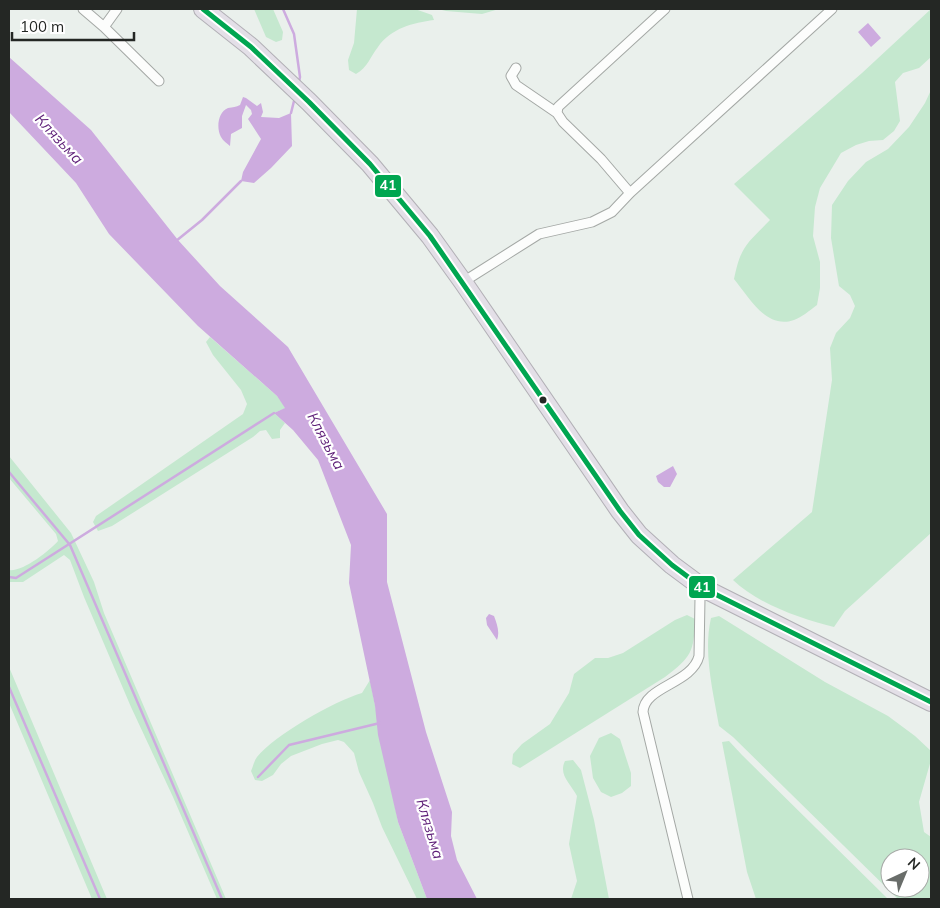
<svg xmlns="http://www.w3.org/2000/svg" width="940" height="908" viewBox="0 0 940 908" font-family="Mulish,sans-serif">
	<rect width="100%" height="100%" fill="#eaf0ec"/>
	<path fill="#c5e8cf" fill-rule="evenodd" d="M 254,9 L 273,9 L 283,32 L 282,40 L 276,42 L 266,37 Z
		M 357,9 L 415,9 L 432,15 L 434,20 C 413,23 391,28 378,47 C 370,57 368,67 356,74 L 349,70 L 348,60 L 354,43 Z
		M 438,9 L 499,9 L 482,14 L 446,11 Z
		M 931,9 L 931,57 L 919,68 L 903,73 L 895,82 L 900,121 L 894,131 L 883,140 L 869,141 L 856,145 L 841,153 L 820,188 L 815,207 L 813,236 L 820,262 L 820,288 L 817,305 C 809,311 802,317 794,320 C 766,330 749,297 734,279 C 741,245 747,244 770,220 L 734,184 L 862,73 Z
		M 931,90 L 931,533 L 845,611 L 834,627 C 801,619 758,604 733,580 L 812,512 L 832,380 L 830,348 L 836,333 L 850,318 L 855,306 L 850,295 L 839,286 L 831,238 L 832,205 L 848,181 L 866,162 L 888,149 L 909,127 L 925,103 Z
		M 210,337 L 277,396 L 286,408 L 274,413 L 285,423 L 280,430 L 280,438 L 272,439 L 266,430 L 260,431 L 253,437 L 112,526 L 98,531 L 93,522 L 96,516 L 243,414 L 247,404 L 241,390 L 213,355 L 206,342 Z
		M 9,456 L 71,533 L 94,582 L 104,613 L 226,899 L 217,899 L 173,797 L 131,707 L 84,597 L 70,560 L 64,555 L 23,582 L 9,582 L 9,570 C 23,572 49,551 58,541 L 56,534 L 9,478 Z
		M 687,615 L 695,619 C 694,653 691,657 665,677 L 520,768 L 512,764 L 513,754 L 522,744 L 550,724 L 569,693 L 574,674 L 595,658 L 608,658 L 623,653 L 675,620 Z
		M 719,616 L 825,682 L 888,716 L 915,736 L 931,751 L 931,760 L 919,802 L 924,832 L 931,837 L 931,899 L 898,899 L 733,737 L 719,726 C 713,691 703,653 711,618 ZM 890,858 L 920,858 L 920,888 L 890,888 Z
		M 9,667 L 107,899 L 92,899 L 9,703 Z
		M 370,680 L 398,822 L 427,899 L 417,899 L 382,827 L 373,803 L 359,772 L 354,753 L 344,742 L 338,740 L 322,744 L 291,756 L 281,764 L 273,775 L 262,781 L 255,780 L 251,771 C 253,767 254,761 257,757 C 275,735 334,701 362,693 Z
		M 611,733 L 620,739 L 631,773 L 631,786 L 622,793 L 611,797 L 601,792 L 593,778 L 590,756 L 599,738 Z
		M 729,741 L 742,755 L 888,899 L 756,899 L 747,872 L 722,742 Z
		M 573,760 L 581,770 L 594,820 L 609,899 L 571,899 L 577,881 L 569,844 L 577,796 C 571,784 558,775 565,761 Z"/>
	<path fill="#cdabdf" d="M 868,23 L 881,38 L 871,47 L 858,32 Z
		M 9,57 L 91,130 L 178,240 L 220,286 L 288,347 L 387,514 L 387,582 L 426,732 L 452,812 L 451,836 L 457,860 L 477,899 L 427,899 L 398,822 L 378,735 L 375,706 L 349,583 L 351,545 L 318,460 L 293,430 L 274,413 L 285,408 L 277,396 L 198,326 L 109,234 L 76,183 L 9,112 Z
		M 243,97 L 246,98 L 257,106 L 261,103 L 263,112 L 261,117 L 279,118 L 291,113 L 292,146 L 271,168 L 254,183 L 241,181 L 243,172 L 261,139 L 248,119 L 252,114 L 251,110 L 246,105 L 242,116 L 242,128 L 231,134 L 230,146 C 227,143 223,141 221,137 C 216,128 218,112 228,108 C 233,107 236,107 240,105 Z
		M 673,466 L 677,474 L 670,487 L 664,487 L 658,482 L 656,476 Z
		M 489,614 L 494,616 C 497,624 500,632 497,640 L 487,625 L 486,618 Z"/>
	<g fill="none" stroke-linecap="round" stroke-linejoin="round">
		<path stroke="#cdabdf" stroke-width="2.5" d="M 283,9 L 294,34 L 300,77 L 299,82
			M 291,113 L 294,101
			M 176,241 L 202,220 L 241,181
			M 9,472 L 70,545 L 222,899
			M 9,577 L 16,578 L 274,413
			M 9,687 L 100,899
			M 258,777 L 289,745 L 380,723"/>
		<defs>
			<path id="street" d="M 83,9 L 104,27 L 117,9
				M 104,27 L 159,81
				M 516,68 L 511,76 L 516,85 L 557,113
				M 630,193 L 601,159 L 563,122 L 557,113 L 558,107 L 665,9
				M 463,282 L 539,234 L 592,222 L 612,212 L 630,193 L 832,9
				M 688,899 L 643,712 C 644,686 692,684 699,656 L 700,598 L 703,588"/>
			<path id="highway" d="M 203,9 L 251,47 L 309,102 L 370,164 L 430,236 L 463,282 L 620,511 L 639,535 L 672,565 L 703,588 L 931,702"/>
		</defs>
		<use href="#street" stroke="#a4a8a5" stroke-width="11"/>
		<use href="#highway" stroke="#b2b0b6" stroke-width="20"/>
		<use href="#street" stroke="#fcfdfc" stroke-width="9"/>
		<use href="#highway" stroke="#e3dfe7" stroke-width="18"/>
		<defs>
			<path id="bus-1" d="M 203,9 L 251,47 L 309,102 L 370,164 L 430,236 L 620,511 L 639,535 L 672,565 L 703,588 L 931,702"/>
		</defs>
		<use href="#bus-1" stroke="#fff" stroke-width="9"/>
		<use href="#bus-1" stroke="#00a651" stroke-width="5"/>
	</g>
	<circle fill="#242724" stroke="#fff" stroke-width="2" cx="543" cy="400" r="4.5"/>
	<g text-anchor="middle" stroke-width="4.5" stroke-linejoin="round" paint-order="stroke">
		<g font-size="15" font-style="italic" fill="#5d1e77" stroke="#fff">
			<text transform="translate(59 139) rotate(47)" y="5">Клязьма</text>
			<text transform="translate(326 441) rotate(62)" y="5">Клязьма</text>
			<text transform="translate(430 829) rotate(73)" y="5">Клязьма</text>
		</g>
	</g>
	<g stroke="#fff" stroke-width="2">
		<rect x="374" y="174" width="28" height="24" rx="5" fill="#00a651"/>
		<rect x="688" y="575" width="28" height="24" rx="5" fill="#00a651"/>
	</g>
	<g font-size="14" text-anchor="middle" font-weight="bold" fill="#fff">
		<text x="388" y="190">41</text>
		<text x="702" y="592">41</text>
	</g>
	<rect width="940" height="908" fill="none" stroke="#242724" stroke-width="20"/>
	<g transform="translate(905 873) rotate(44)"><circle r="24" fill="#ffffff" stroke="#a7a9a7"/>
	<path d="M0-4L9 19L0 12L-9 19Z" fill="#696d6a"/>
	<text y="-8" font-size="14" font-weight="bold" text-anchor="middle" fill="#242724">N</text>
	</g>
	<path d="M12 32v8h122v-8" fill="none" stroke="#242724" stroke-width="2.5"/>
	<text x="20" y="32" font-size="15" fill="#242724" stroke="#ffffff" stroke-width="4" paint-order="stroke">100 m</text>
</svg>
